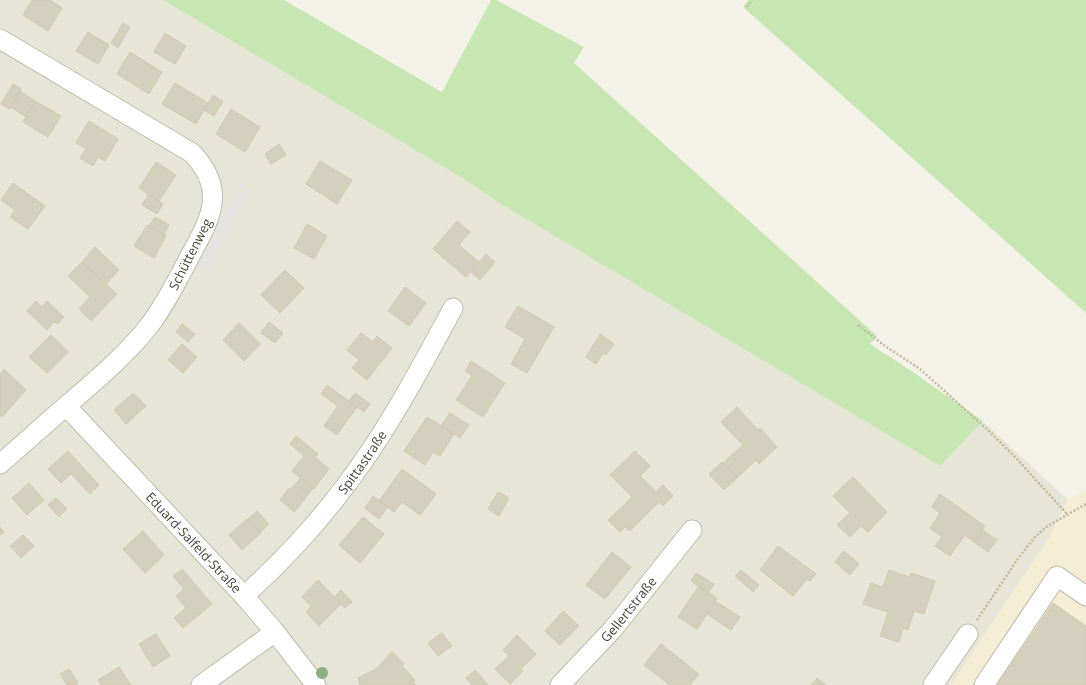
<svg xmlns="http://www.w3.org/2000/svg" width="1086" height="685" viewBox="0 0 1086 685" font-family="'Open Sans',sans-serif">
	<rect width="100%" height="100%" fill="#f4f2e8"/>
	<path fill="#e7e5d7" d="M 0,0 L 163,0 L 464,179 L 496,201 L 940,466 L 983,421 L 1068,500 L 1050,537 L 951,685 L 0,685 Z"/>
	<path fill="#f5edd4" d="M 1086,490 L 1086,685 L 951,685 L 1050,537 L 1068,500 Z"/>
	<path fill="#c6e7b2" d="M 163,0 L 284,0 L 442,92 L 491,0 L 496,0 L 584,47 L 574,63 L 877,336 L 870,344 L 907,368 L 983,421 L 940,466 L 496,201 L 464,179 Z
		M 748,0 L 1086,0 L 1086,313 L 743,7 Z"/>
	<path fill="#e5e4e0" d="M 240,184 L 251,190 L 210,269 L 196,269 Z"/>
	<path fill="#d5d0be" stroke="#d0c9b1" d="M 32,0 L 50,0 L 62,8 L 48,31 L 23,15 Z
		M 123,23 L 130,27 L 118,48 L 111,43 Z
		M 88,32 L 109,45 L 98,64 L 76,51 Z
		M 165,33 L 186,46 L 175,64 L 154,52 Z
		M 130,52 L 162,72 L 149,94 L 117,74 Z
		M 175,83 L 208,103 L 196,124 L 162,104 Z
		M 13,84 L 21,89 L 10,109 L 1,104 Z
		M 20,91 L 35,101 L 26,117 L 11,107 Z
		M 213,95 L 223,101 L 214,116 L 204,110 Z
		M 35,101 L 61,116 L 48,137 L 23,122 Z
		M 231,109 L 260,127 L 245,152 L 216,134 Z
		M 89,121 L 118,139 L 105,161 L 98,157 L 93,166 L 80,158 L 86,149 L 76,143 Z
		M 279,144 L 286,155 L 271,164 L 265,154 Z
		M 320,161 L 352,180 L 337,204 L 306,184 Z
		M 156,162 L 176,175 L 159,201 L 139,188 Z
		M 13,183 L 45,206 L 28,229 L 10,217 L 15,210 L 1,200 Z
		M 149,194 L 163,204 L 157,214 L 142,205 Z
		M 155,217 L 169,225 L 164,235 L 149,226 Z
		M 457,221 L 470,232 L 459,245 L 479,262 L 466,277 L 433,249 Z
		M 307,224 L 327,236 L 314,259 L 294,248 Z
		M 147,225 L 166,236 L 154,258 L 134,246 Z
		M 95,247 L 119,270 L 106,284 L 82,262 Z
		M 486,254 L 495,262 L 480,280 L 471,272 Z
		M 82,262 L 117,294 L 91,321 L 79,309 L 90,297 L 68,276 Z
		M 285,270 L 304,288 L 280,313 L 261,295 Z
		M 405,287 L 426,303 L 409,326 L 388,311 Z
		M 36,301 L 42,307 L 47,301 L 64,317 L 57,324 L 54,322 L 47,330 L 27,311 Z
		M 518,306 L 554,327 L 527,373 L 511,364 L 525,339 L 505,327 Z
		M 269,322 L 283,333 L 275,343 L 261,333 Z
		M 239,323 L 260,344 L 244,361 L 223,340 Z
		M 182,324 L 195,334 L 188,342 L 176,332 Z
		M 361,333 L 373,342 L 377,336 L 392,348 L 367,380 L 352,368 L 359,360 L 347,350 Z
		M 600,334 L 614,344 L 606,355 L 603,353 L 596,364 L 586,357 Z
		M 51,335 L 68,352 L 47,373 L 29,357 Z
		M 182,344 L 197,357 L 183,373 L 168,360 Z
		M 471,361 L 505,383 L 483,417 L 456,400 L 472,376 L 465,371 Z
		M 4,369 L 26,390 L 2,417 L 0,415 L 0,374 Z
		M 327,385 L 357,407 L 337,435 L 324,426 L 338,406 L 321,394 Z
		M 133,393 L 146,406 L 126,424 L 114,410 Z
		M 355,393 L 370,404 L 364,412 L 349,401 Z
		M 737,407 L 758,430 L 760,428 L 777,447 L 759,464 L 756,460 L 737,478 L 723,463 L 743,445 L 721,422 Z
		M 450,413 L 469,425 L 460,438 L 441,426 Z
		M 427,417 L 454,434 L 440,456 L 433,452 L 425,465 L 404,451 Z
		M 296,436 L 318,454 L 315,457 L 329,469 L 314,489 L 292,471 L 304,456 L 290,444 Z
		M 68,451 L 99,485 L 90,494 L 71,474 L 61,483 L 48,469 Z
		M 635,451 L 650,466 L 640,476 L 656,492 L 663,485 L 673,496 L 663,506 L 659,502 L 630,531 L 625,527 L 620,532 L 608,520 L 632,497 L 610,475 Z
		M 722,462 L 737,478 L 724,490 L 709,474 Z
		M 402,469 L 436,494 L 420,515 L 402,502 L 394,512 L 379,501 Z
		M 853,477 L 887,512 L 868,532 L 861,526 L 850,537 L 837,525 L 850,513 L 833,496 Z
		M 301,478 L 313,488 L 304,500 L 291,489 Z
		M 29,483 L 44,500 L 27,515 L 12,498 Z
		M 289,488 L 304,500 L 294,512 L 280,500 Z
		M 498,492 L 509,498 L 499,516 L 488,509 Z
		M 940,494 L 985,526 L 974,542 L 965,535 L 950,556 L 935,546 L 942,537 L 930,528 L 940,513 L 932,507 Z
		M 373,496 L 388,507 L 379,519 L 365,508 Z
		M 56,498 L 67,509 L 59,517 L 48,505 Z
		M 257,511 L 269,524 L 260,533 L 248,519 Z
		M 363,517 L 384,534 L 360,563 L 339,545 Z
		M 247,519 L 261,533 L 242,550 L 229,535 Z
		M 0,527 L 4,532 L 0,535 Z
		M 982,530 L 997,540 L 988,552 L 974,542 Z
		M 143,531 L 164,555 L 145,573 L 123,549 Z
		M 23,535 L 34,546 L 21,558 L 10,546 Z
		M 778,546 L 816,574 L 810,581 L 807,579 L 793,596 L 760,570 Z
		M 844,551 L 859,564 L 850,575 L 835,562 Z
		M 612,552 L 631,567 L 605,599 L 586,585 Z
		M 182,569 L 212,604 L 183,628 L 174,618 L 186,608 L 176,596 L 184,589 L 173,576 Z
		M 741,570 L 759,585 L 753,592 L 735,576 Z
		M 889,570 L 910,577 L 911,573 L 935,581 L 924,614 L 914,611 L 908,630 L 903,628 L 899,642 L 880,636 L 888,612 L 863,604 L 871,583 L 883,587 Z
		M 696,573 L 714,584 L 708,593 L 691,581 Z
		M 318,580 L 341,604 L 319,626 L 306,612 L 311,606 L 302,597 Z
		M 699,586 L 717,598 L 715,601 L 740,617 L 731,630 L 707,614 L 697,629 L 678,617 Z
		M 341,590 L 352,602 L 345,608 L 334,597 Z
		M 1053,603 L 1086,626 L 1086,685 L 997,685 Z
		M 563,611 L 579,626 L 560,645 L 545,631 Z
		M 442,633 L 452,646 L 438,656 L 428,643 Z
		M 156,634 L 170,656 L 153,667 L 139,644 Z
		M 517,635 L 536,654 L 521,669 L 523,671 L 510,684 L 495,669 L 509,656 L 503,650 Z
		M 661,644 L 699,674 L 690,685 L 670,685 L 644,665 Z
		M 392,652 L 404,664 L 402,666 L 415,680 L 413,683 L 416,685 L 360,685 L 358,678 L 376,669 Z
		M 119,667 L 131,685 L 101,685 L 98,680 Z
		M 69,669 L 78,683 L 75,685 L 67,685 L 60,674 Z
		M 475,670 L 488,685 L 472,685 L 466,678 Z
		M 817,678 L 826,685 L 812,685 Z"/>
	<g fill="none" stroke-linecap="round" stroke-linejoin="round">
		<defs>
			<g id="minor">
				<path d="M 0,39 L 192,153 C 228,191 210,219 189,258 C 177,281 165,305 149,326 C 125,356 95,381 66,406 C 44,425 22,445 0,464"/>
				<path id="s1" d="M 66,406 L 244,596 L 275,632 L 316,685"/>
				<path id="s2" d="M 244,596 C 292,553 335,504 371,450 C 401,405 427,356 453,308"/>
				<path d="M 201,685 L 275,632"/>
				<path id="s3" d="M 560,685 L 613,629 L 692,530"/>
				<path d="M 933,685 L 968,634"/>
				<path d="M 984,685 L 1057,576 L 1086,596"/>
			</g>
		</defs>
		<use href="#minor" stroke="#bfbcab" stroke-width="21"/>
		<path stroke="#c0ba9d" stroke-width="2.5" stroke-dasharray="2 2" stroke-linecap="butt" d="M 747,7 L 752,0
			M 858,325 L 885,346 L 920,369 L 990,432 L 1016,458 L 1068,515
			M 977,620 L 1017,560 L 1034,538 L 1046,527 L 1086,504"/>
		<use href="#minor" stroke="#fff" stroke-width="19"/>
	</g>
	<circle fill="#8eaf80" cx="322" cy="673" r="6"/>
	<g text-anchor="middle" stroke-width="3" stroke-linejoin="round" paint-order="stroke">
		<g font-size="13" fill="#474337" stroke="#fff">
			<text transform="translate(190 254) rotate(-63)" y="5">Schüttenweg</text>
			<text dy="5" stroke="none"><textPath href="#s2" startOffset="179">Spittastraße</textPath></text>
			<text dy="5" stroke="none"><textPath href="#s1" startOffset="187">Eduard-Salfeld-Straße</textPath></text>
			<text dy="5" stroke="none"><textPath href="#s3" startOffset="102">Gellertstraße</textPath></text>
		</g>
	</g>
</svg>
